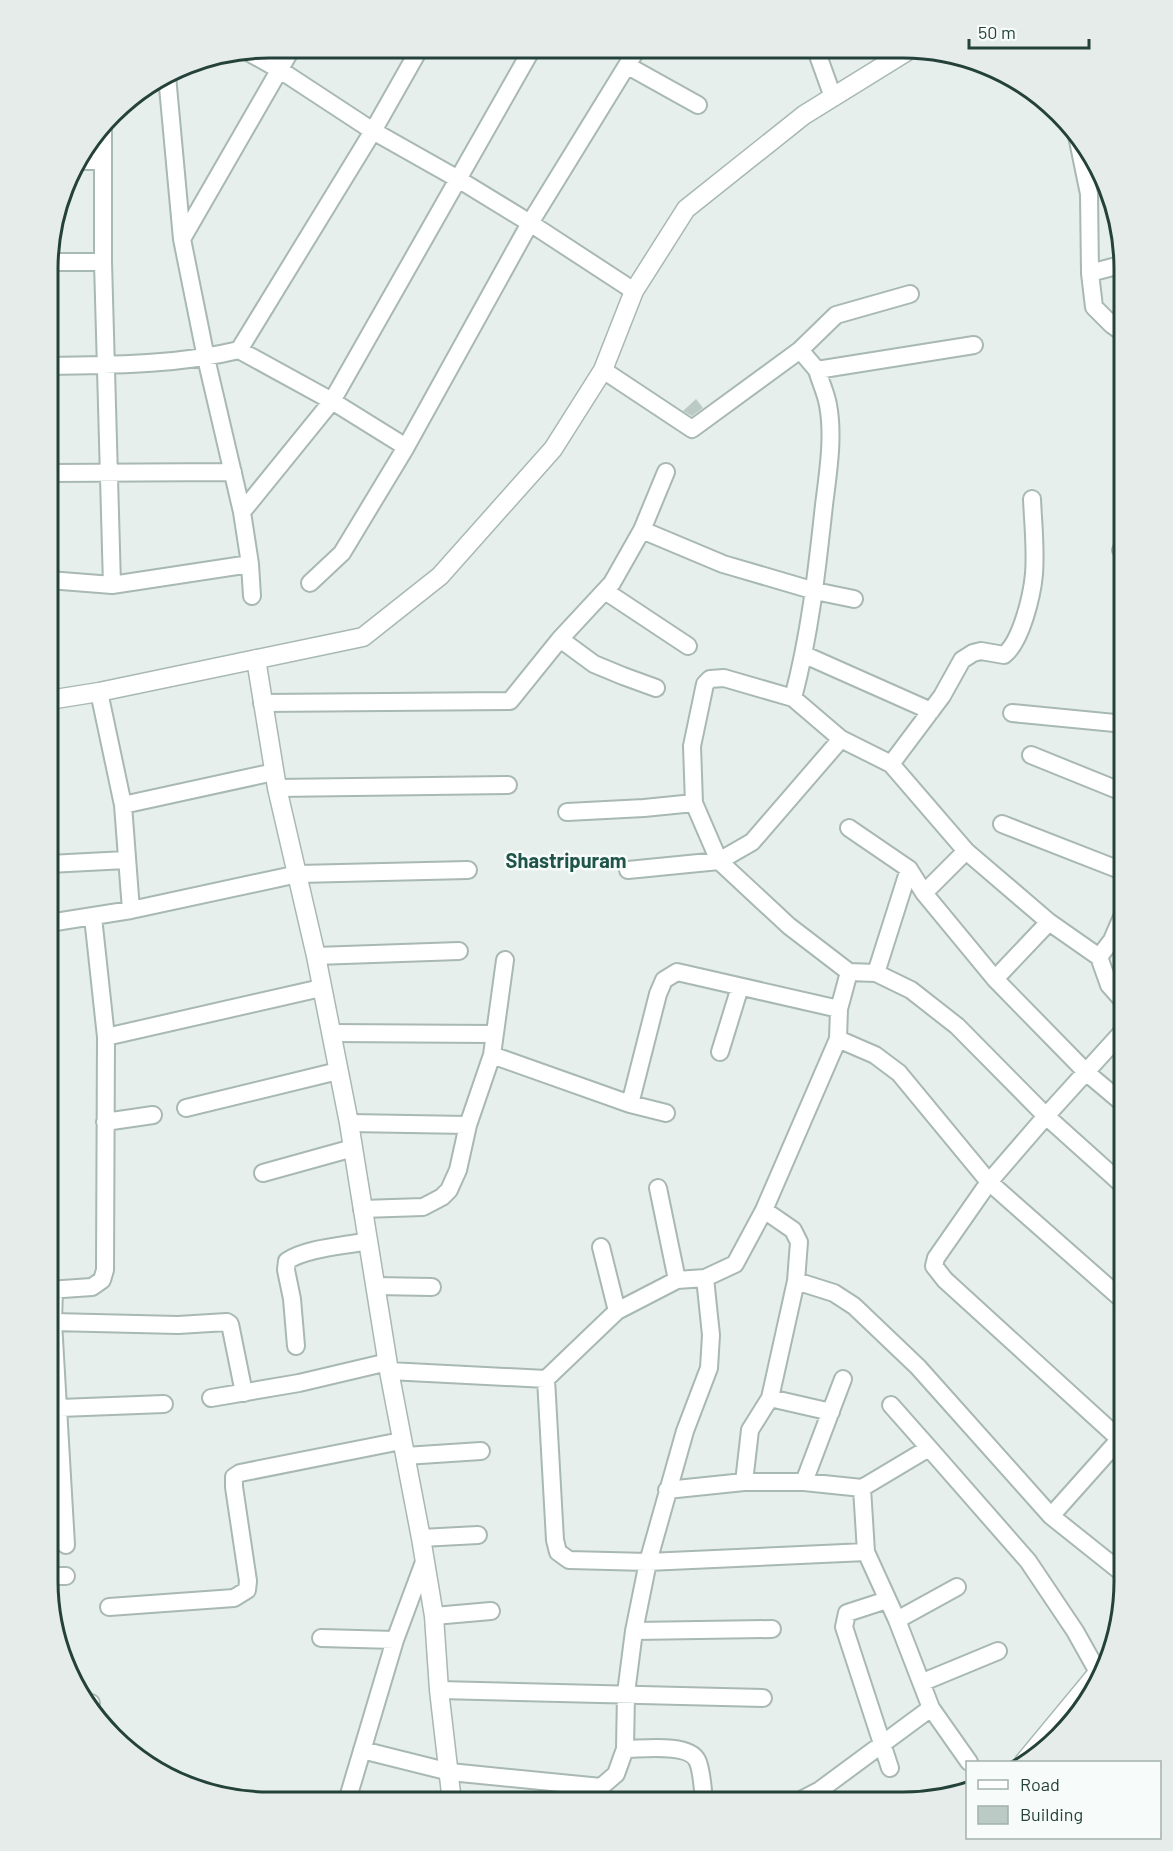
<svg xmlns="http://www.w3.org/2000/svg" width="1173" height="1851" viewBox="0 0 1173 1851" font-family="Barlow,sans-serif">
	<rect width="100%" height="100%" fill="#e6efeb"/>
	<path fill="#bbcac4" d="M 696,399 L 703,408 L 692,416 L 683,411 Z"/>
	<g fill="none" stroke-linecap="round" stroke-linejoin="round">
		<defs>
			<path id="minor" d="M 816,50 L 833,97
				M 248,52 L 280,70 L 373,131 L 458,179 L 530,223 L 634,291
				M 628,66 L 698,105
				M 167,76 L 182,239 L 206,358 L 242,512 L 250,564 L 252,596
				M 103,130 L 103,262 L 112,585
				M 1076,131 L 1089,194 L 1090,273 L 1094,307 L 1112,325 L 1125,334
				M 79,161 L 103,161
				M 182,239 L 292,48
				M 50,262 L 103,262
				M 1090,273 L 1124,264
				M 239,350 L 332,401 L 406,447
				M 800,350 L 817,370 L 974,345
				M 50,366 C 112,365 178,365 239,350 L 373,131 L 420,48
				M 603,370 L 692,429 L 800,350 L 836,315 L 910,294
				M 50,473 L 233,472
				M 242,512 L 332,401 L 532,49
				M 642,530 L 723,564 L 815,591 L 854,599
				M 1121,550 L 1125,555
				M 49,580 L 112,585 L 250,564
				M 310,583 L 342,553 L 406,447 L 530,223 L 637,49
				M 605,591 L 688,646
				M 560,639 L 594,664 L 623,676 L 656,688
				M 805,655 L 931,711
				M 99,692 L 123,805 L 131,910
				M 793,698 C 810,634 817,570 824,505 C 828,473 834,436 828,405 C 826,393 820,381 817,370
				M 262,703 L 510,701 L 560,639 L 612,583 L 642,530 L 666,472
				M 1012,713 L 1125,724
				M 1031,755 L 1125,793
				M 891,764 L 942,696 L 962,660 L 973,653 L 981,651 L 1004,655 C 1021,642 1032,596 1034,574 C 1036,549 1033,523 1032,499
				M 277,788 L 508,785
				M 123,805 L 274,772
				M 567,812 L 644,808 L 694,803
				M 1002,824 L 1125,872
				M 849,828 L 909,869 L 924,893
				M 966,851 L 924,893 L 995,979 L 1087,1073 L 1125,1105
				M 49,864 L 126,860
				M 628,870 L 719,861 L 752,842 L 841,739
				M 49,923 L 131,910 L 298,874 L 468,870
				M 316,956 L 459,951
				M 1099,957 L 1049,922 L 966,851 L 891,764 L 841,739 L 793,698 L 724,678 L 710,679 L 705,684 L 692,746 L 694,803 L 719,861 L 789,926 L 849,972 L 876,973 L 911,990 L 957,1026 L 1046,1116 L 1125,1187
				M 876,973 L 909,869
				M 995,979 L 1049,922
				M 1125,1003 L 1109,985 L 1099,957 L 1112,940 L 1125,910
				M 331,1033 L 494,1034
				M 106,1037 L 321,988
				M 838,1039 L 875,1055 L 899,1073 L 989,1182 L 1125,1302
				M 720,1052 L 740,987
				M 492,1055 L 630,1104
				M 186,1108 L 338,1071
				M 666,1113 L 630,1104 L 658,994 L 664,980 L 677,972 L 839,1009
				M 105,1122 L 153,1115
				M 349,1123 L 468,1125
				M 263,1173 L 353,1148
				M 658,1188 L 677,1280
				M 362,1209 L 423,1207 L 442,1197 L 449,1190 L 458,1170 L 468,1125 L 492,1055 L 505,960
				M 601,1247 L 617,1311
				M 796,1281 L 834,1293 L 854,1306 L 918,1367 L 1051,1516 L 1125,1575
				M 375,1286 L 432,1287
				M 48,1290 L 92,1287 L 102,1280 L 105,1270 L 106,1037 L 93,917
				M 54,1290 L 53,1322 L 66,1545
				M 53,1322 L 178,1325 L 227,1322 L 230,1324 L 244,1393
				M 296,1346 L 292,1299 L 286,1270 L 287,1261 C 306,1248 344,1246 368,1241
				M 389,1371 L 546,1379 L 555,1540 L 558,1552 L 569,1560 L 648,1562 L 866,1552
				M 546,1379 L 617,1311 L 677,1280 L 705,1278 L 735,1264 L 764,1210 L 838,1039 L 839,1009 L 849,972
				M 211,1398 L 299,1383 L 388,1362
				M 770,1398 L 831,1412
				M 60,1408 L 164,1404
				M 1125,1444 L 945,1280 L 934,1266 L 936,1258 L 989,1182 L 1046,1116 L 1125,1029
				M 929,1448 L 1028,1561 L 1075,1631 L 1098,1672
				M 405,1456 L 481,1451
				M 744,1482 L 750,1430 L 770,1398 L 796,1281 L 799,1242 L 793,1230 L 764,1210
				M 804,1482 L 843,1379
				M 862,1488 L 866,1552 L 897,1620 L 931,1708 L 969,1762
				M 667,1490 L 744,1482 L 804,1482 L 862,1488 L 929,1448 L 891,1405
				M 1051,1516 L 1125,1433
				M 421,1538 L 478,1535
				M 48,1576 L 66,1576
				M 887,1600 L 847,1613 L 844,1627 L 890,1768
				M 109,1607 L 234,1598 L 247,1590 L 248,1581 L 234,1487 L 234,1477 L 240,1473 L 401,1441
				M 434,1616 L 491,1611
				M 897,1620 L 957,1587
				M 634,1631 L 772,1629
				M 321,1638 L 395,1640
				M 923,1682 L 998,1651
				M 439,1690 L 763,1698
				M 86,1703 L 91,1703
				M 625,1749 C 643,1749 688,1743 697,1760 C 702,1769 703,1792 704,1802
				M 362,1750 L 450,1772 L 591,1786 L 601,1787 L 616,1774 L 625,1749 L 626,1693 L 634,1631 L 648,1562 L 685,1431 L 709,1368 L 711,1335 L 705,1278
				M 236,1800 L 236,1798
				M 347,1801 L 395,1640 L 424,1562
				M 590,1802 L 591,1786
				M 795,1803 L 820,1790 L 931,1708"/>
			<path id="tertiary" d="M 256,659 L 277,788 L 316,956 L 349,1123 L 389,1371 L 421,1538 L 434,1616 L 439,1690 L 452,1802
				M 49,700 L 99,692 L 363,637 L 440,576 L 553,449 L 603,370 L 634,291 L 686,209 L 804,115 L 909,50
				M 1024,1762 L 1110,1658"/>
		</defs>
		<use href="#minor" stroke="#a8b8b2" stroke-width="20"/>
		<use href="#tertiary" stroke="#a8b8b2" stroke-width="21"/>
		<use href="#minor" stroke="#fff" stroke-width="16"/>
		<use href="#tertiary" stroke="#fff" stroke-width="18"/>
	</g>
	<g text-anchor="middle" stroke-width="5" stroke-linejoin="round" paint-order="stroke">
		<g font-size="20" font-weight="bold" fill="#1f5548" stroke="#f7fbf9">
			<text x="566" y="868">Shastripuram</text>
		</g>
	</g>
	<path d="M0 0H1173V1851H0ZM269 58H903A211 211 0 0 1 1114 269V1581A211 211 0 0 1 903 1792H269A211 211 0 0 1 58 1581V269A211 211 0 0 1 269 58Z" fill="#e6ecea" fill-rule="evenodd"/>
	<path fill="none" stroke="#24423a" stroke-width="3" d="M269 58H903A211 211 0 0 1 1114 269V1581A211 211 0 0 1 903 1792H269A211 211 0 0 1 58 1581V269A211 211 0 0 1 269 58Z"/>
	<rect x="966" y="1761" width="195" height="78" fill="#f7fbf9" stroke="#a3b1ad" stroke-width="1.5"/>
	<rect x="978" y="1780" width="30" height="9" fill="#ffffff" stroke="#a3b1ad" stroke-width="1.5"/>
	<text x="1020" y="1791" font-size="18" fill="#24423a">Road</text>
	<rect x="978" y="1806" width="30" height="18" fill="#bbcac4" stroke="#a3b1ad" stroke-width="1.5"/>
	<text x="1020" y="1821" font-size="18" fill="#24423a">Building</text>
	<path d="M969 39v9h120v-9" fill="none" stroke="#24423a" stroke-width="3"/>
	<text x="978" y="39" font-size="18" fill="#24423a" stroke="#f7fbf9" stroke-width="4.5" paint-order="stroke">50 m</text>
</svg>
